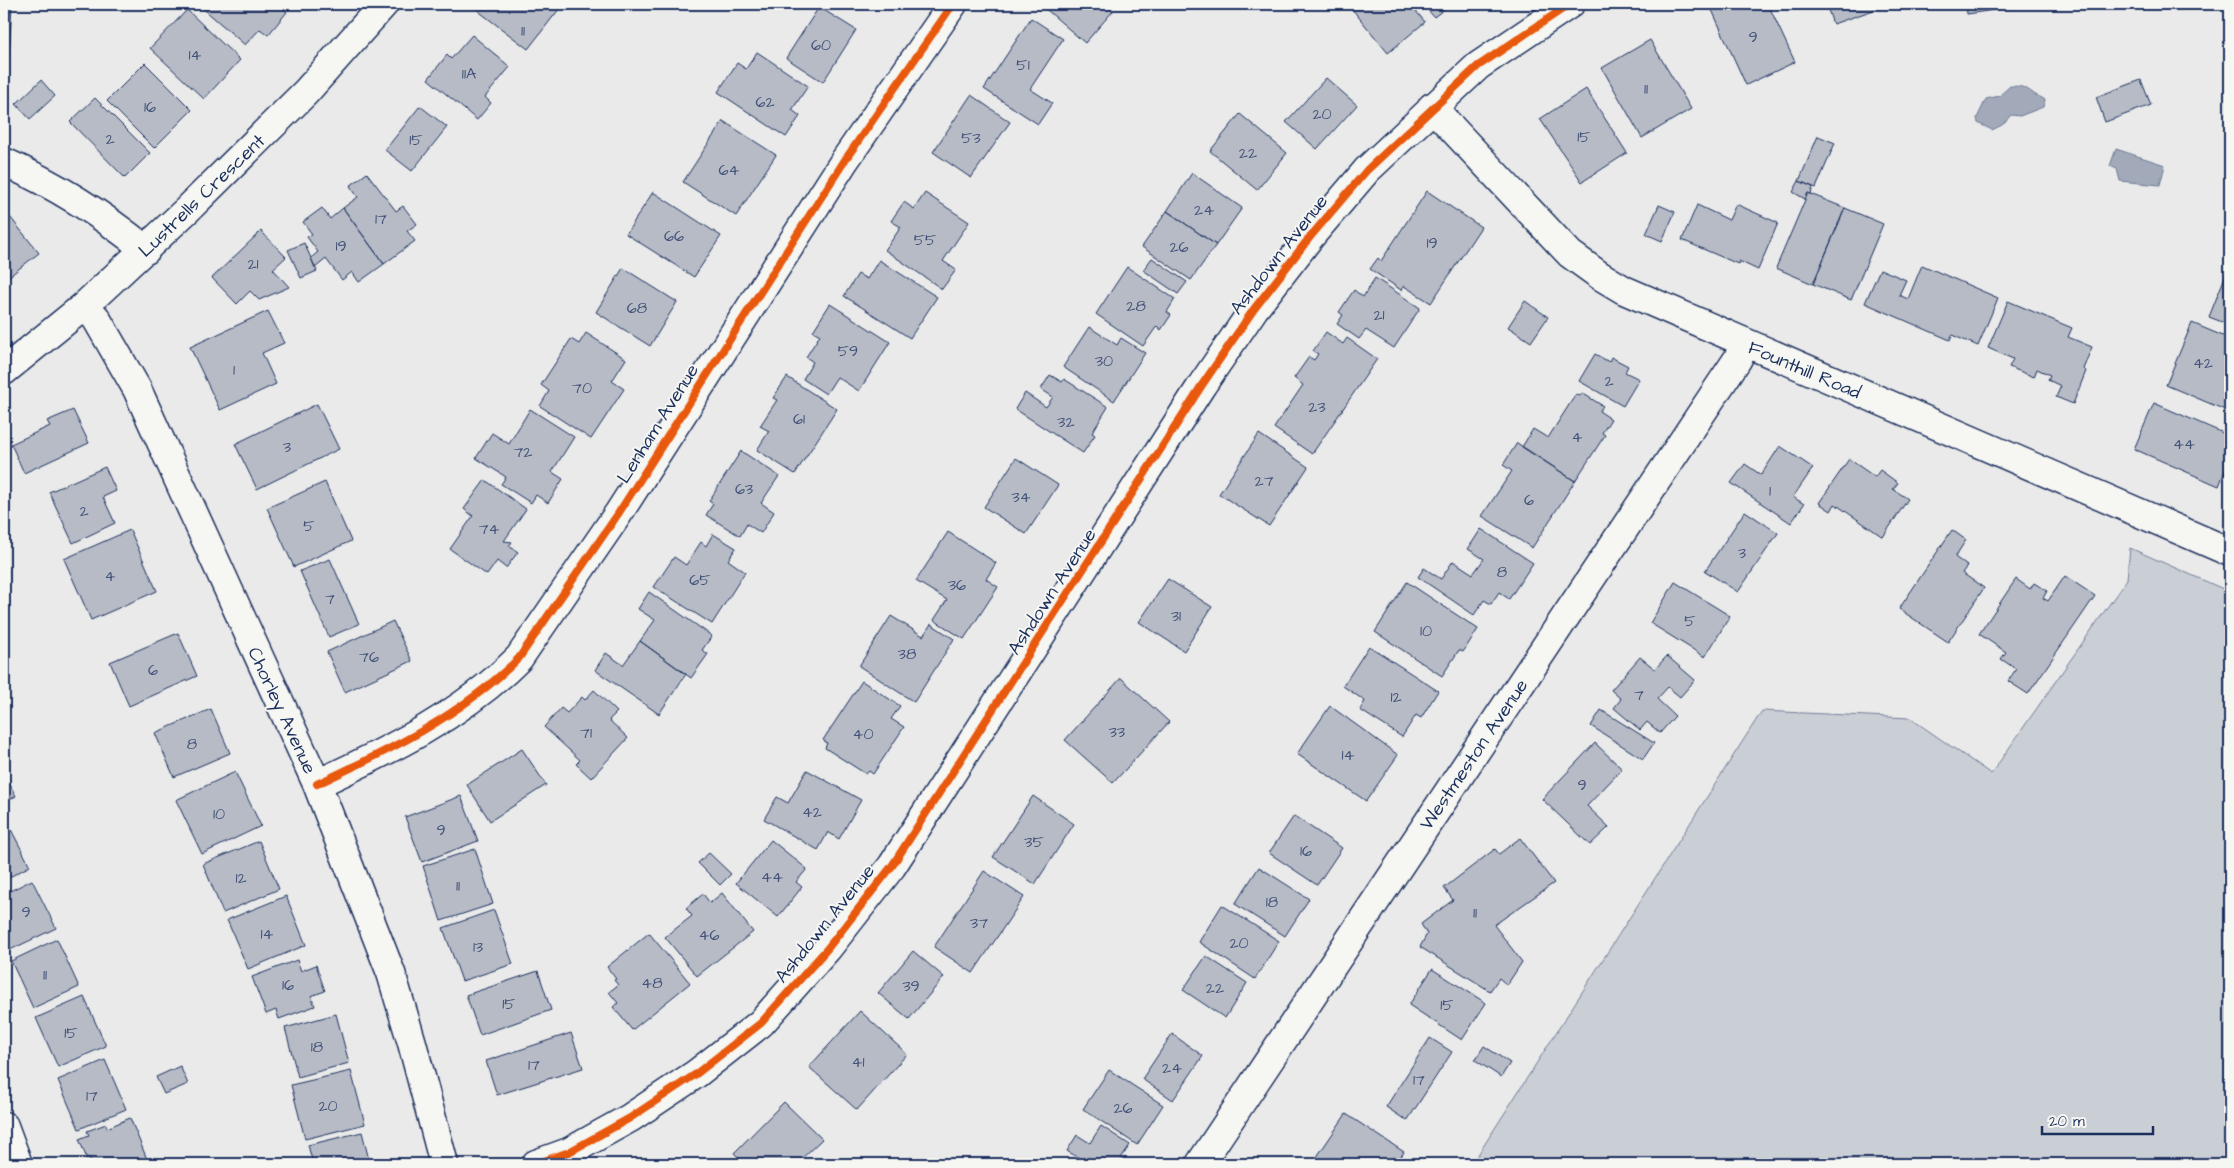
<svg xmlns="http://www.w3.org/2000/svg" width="2234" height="1168" viewBox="0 0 2234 1168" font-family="'Architects Daughter',sans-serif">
	<rect width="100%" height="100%" fill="#e9eae9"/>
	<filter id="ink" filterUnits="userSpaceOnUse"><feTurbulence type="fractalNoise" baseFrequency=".02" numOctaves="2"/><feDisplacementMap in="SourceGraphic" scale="10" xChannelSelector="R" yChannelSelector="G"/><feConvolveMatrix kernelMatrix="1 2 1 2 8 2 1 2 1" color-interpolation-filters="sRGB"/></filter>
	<g filter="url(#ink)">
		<path fill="#caced5" stroke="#727e9a" d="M 2130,548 L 2230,592 L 2230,1164 L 1472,1164 L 1762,711 L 1910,718 L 1991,774 L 2127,579 Z"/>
		<path fill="#a2aaba" stroke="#6c7995" d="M 2010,86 C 2022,86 2025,87 2034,94 C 2038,97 2042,97 2045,100 L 2043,107 L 2020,116 L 2011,115 L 2002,125 L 1992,130 L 1978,123 L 1977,118 L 1986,99 L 1999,96 Z
			M 2116,149 L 2165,165 L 2160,185 L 2120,181 L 2117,169 L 2110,166 Z"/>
		<path fill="#b6bbc6" stroke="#1b2f5e" d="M 4,4 L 12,4 L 8,74 L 4,74 Z
			M 198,4 L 278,4 L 287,12 L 268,35 L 260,29 L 245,45 Z
			M 481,4 L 563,4 L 528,49 L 477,10 Z
			M 1040,4 L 1104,4 L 1113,11 L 1085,43 Z
			M 1358,4 L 1410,4 L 1425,22 L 1388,53 L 1352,9 Z
			M 1423,4 L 1451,4 L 1434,17 Z
			M 1725,4 L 1768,4 L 1795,62 L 1746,85 L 1712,10 Z
			M 1826,4 L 1891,4 L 1833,24 Z
			M 1966,4 L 2029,4 L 2029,5 L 1967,14 Z
			M 819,7 L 856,30 L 823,82 L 786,58 Z
			M 187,10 L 240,60 L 204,99 L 150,48 Z
			M 1031,18 L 1063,39 L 1030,89 L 1052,103 L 1038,124 L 984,89 Z
			M 472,35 L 510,67 L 485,97 L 491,103 L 477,120 L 428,79 L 447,55 L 451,59 Z
			M 1650,40 L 1691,109 L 1642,138 L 1602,68 Z
			M 757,52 L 808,86 L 792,110 L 800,116 L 786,137 L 718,92 L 737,63 L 746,69 Z
			M 145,63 L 192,110 L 154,148 L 107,101 Z
			M 1326,78 L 1357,105 L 1317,149 L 1286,122 Z
			M 41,80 L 55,96 L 30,119 L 16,104 Z
			M 2141,80 L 2151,105 L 2105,122 L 2096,97 Z
			M 1586,89 L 1627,153 L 1582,182 L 1540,119 Z
			M 971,95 L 1010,122 L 971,178 L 933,152 Z
			M 95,98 L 150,153 L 125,178 L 70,122 Z
			M 420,106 L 447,127 L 412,171 L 385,150 Z
			M 1240,114 L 1287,153 L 1257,190 L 1210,151 Z
			M 723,121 L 776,155 L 736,216 L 683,182 Z
			M 1818,136 L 1835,143 L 1816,188 L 1799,181 Z
			M 367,173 L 396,211 L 403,206 L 417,224 L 407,231 L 415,241 L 384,264 L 343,208 L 358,197 L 350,186 Z
			M 1192,173 L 1242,208 L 1216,245 L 1167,211 Z
			M 1799,181 L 1813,187 L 1811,194 L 1808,193 L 1805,199 L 1793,192 Z
			M 1427,191 L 1481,227 L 1431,303 L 1404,286 L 1401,290 L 1370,269 L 1378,258 L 1381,261 Z
			M 653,192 L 721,236 L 694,277 L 626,234 Z
			M 925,193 L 969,222 L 943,261 L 956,270 L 942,289 L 885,250 L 901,227 L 891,221 L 904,202 L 914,209 Z
			M 1808,193 L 1845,208 L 1813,284 L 1776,268 Z
			M 1736,204 L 1778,223 L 1758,270 L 1739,261 L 1738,264 L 1682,240 L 1697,205 L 1729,220 Z
			M 1659,205 L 1675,212 L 1662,241 L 1646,234 Z
			M 322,208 L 330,219 L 343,208 L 384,264 L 359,282 L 352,272 L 342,280 L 326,259 L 315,268 L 311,258 L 318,252 L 307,237 L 312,234 L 303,222 Z
			M 1845,208 L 1883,224 L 1851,300 L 1813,284 Z
			M 1167,211 L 1216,245 L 1191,280 L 1142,247 Z
			M 10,217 L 39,253 L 7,278 L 4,274 L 4,222 Z
			M 261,231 L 286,257 L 273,269 L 289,287 L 259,300 L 250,291 L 237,304 L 212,278 Z
			M 304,243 L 317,271 L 301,278 L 288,250 Z
			M 1152,258 L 1187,282 L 1178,294 L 1143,270 Z
			M 879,260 L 937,297 L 910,338 L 844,296 L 858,274 L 867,279 Z
			M 2230,264 L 2230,325 L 2209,317 Z
			M 1922,265 L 1998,298 L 1978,346 L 1952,335 L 1950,340 L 1865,303 L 1880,269 L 1906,280 L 1899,295 L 1908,299 Z
			M 1127,267 L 1175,299 L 1167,312 L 1171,315 L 1161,330 L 1157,326 L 1143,346 L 1096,314 Z
			M 623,268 L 677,302 L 650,346 L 596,312 Z
			M 1375,278 L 1420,308 L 1394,348 L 1366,330 L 1359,339 L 1337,324 L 1343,315 L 1339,312 L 1354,290 L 1363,297 Z
			M 1525,301 L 1548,317 L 1531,342 L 1508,327 Z
			M 2008,301 L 2072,328 L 2068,337 L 2092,347 L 2083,369 L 2086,371 L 2073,404 L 2056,397 L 2061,386 L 2048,380 L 2050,375 L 2037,369 L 2034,377 L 2009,367 L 2013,359 L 1988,348 Z
			M 830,304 L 890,342 L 859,391 L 837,377 L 826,394 L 803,379 L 813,362 L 806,357 L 820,335 L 813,331 Z
			M 268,311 L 284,343 L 262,353 L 276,384 L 220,410 L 190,347 Z
			M 2192,323 L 2230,339 L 2230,412 L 2166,385 Z
			M 1089,327 L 1117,345 L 1121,338 L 1145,353 L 1114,401 L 1063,367 Z
			M 1326,332 L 1343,344 L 1347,338 L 1377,359 L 1312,454 L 1274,428 L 1303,385 L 1294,378 L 1309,357 L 1314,360 L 1318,354 L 1313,351 Z
			M 586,333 L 626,359 L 612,381 L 624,389 L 591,439 L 540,406 L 549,391 L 541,385 L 571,339 L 579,344 Z
			M 1595,354 L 1609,362 L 1611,357 L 1628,366 L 1625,372 L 1639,379 L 1623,406 L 1579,381 Z
			M 1050,375 L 1062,382 L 1064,379 L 1108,407 L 1092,433 L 1095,435 L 1083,453 L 1015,409 L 1025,393 L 1046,407 L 1053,397 L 1041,389 Z
			M 787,377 L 837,409 L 795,474 L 757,450 L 769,431 L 760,426 L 777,400 L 773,398 Z
			M 1582,393 L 1603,406 L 1599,411 L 1611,419 L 1602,433 L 1605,435 L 1575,481 L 1522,447 L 1533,429 L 1548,438 L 1576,394 L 1580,396 Z
			M 2154,403 L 2230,436 L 2230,458 L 2219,486 L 2134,449 Z
			M 317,404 L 339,449 L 257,489 L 235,444 Z
			M 530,409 L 574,437 L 552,472 L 563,479 L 548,503 L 536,495 L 531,503 L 501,484 L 506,477 L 476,458 L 492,433 L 509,444 Z
			M 73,410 L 89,443 L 24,473 L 11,444 L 50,426 L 47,421 Z
			M 1259,434 L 1308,467 L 1269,526 L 1219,494 Z
			M 1517,443 L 1575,481 L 1532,548 L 1482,516 L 1512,471 L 1503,465 Z
			M 1780,446 L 1813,468 L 1793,497 L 1804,504 L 1791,523 L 1731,483 L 1745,464 L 1761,475 Z
			M 741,451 L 779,476 L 761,503 L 774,512 L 761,533 L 747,524 L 740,536 L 706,515 L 713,504 L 709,501 Z
			M 1016,458 L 1058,485 L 1026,534 L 984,507 Z
			M 1849,459 L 1875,477 L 1880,470 L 1898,483 L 1893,489 L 1908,499 L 1883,537 L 1835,504 L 1831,511 L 1819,503 Z
			M 105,467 L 116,491 L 103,497 L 115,523 L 73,543 L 49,492 Z
			M 485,480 L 526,509 L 504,541 L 512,542 L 509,546 L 518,552 L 506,568 L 497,561 L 487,575 L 450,549 L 473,516 L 464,509 Z
			M 325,482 L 351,541 L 294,567 L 267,508 Z
			M 1745,511 L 1778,533 L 1738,592 L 1705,571 Z
			M 1481,529 L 1533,563 L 1509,599 L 1499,592 L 1491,604 L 1484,600 L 1474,615 L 1418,577 L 1424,568 L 1441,579 L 1453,561 L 1473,574 L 1484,559 L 1468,549 Z
			M 130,530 L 157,591 L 91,620 L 64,559 Z
			M 1952,530 L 1966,540 L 1955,557 L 1967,566 L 1962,573 L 1984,588 L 1948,642 L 1899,609 Z
			M 948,532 L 996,563 L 986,579 L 998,587 L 964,639 L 934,620 L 947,600 L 916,581 Z
			M 713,534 L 736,548 L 728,560 L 745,572 L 712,624 L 654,587 L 674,557 L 686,565 L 701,542 L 706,546 Z
			M 330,559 L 359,624 L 329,637 L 300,571 Z
			M 2065,576 L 2095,596 L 2028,694 L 2008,681 L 2016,669 L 2001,659 L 2006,652 L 1979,634 L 2016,579 L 2030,589 L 2034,583 L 2047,591 L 2043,598 L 2048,601 Z
			M 1168,579 L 1212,607 L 1184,651 L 1139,622 Z
			M 1407,582 L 1478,629 L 1463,652 L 1459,650 L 1442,676 L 1375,632 Z
			M 1675,582 L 1730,616 L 1705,657 L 1650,623 Z
			M 649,592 L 712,636 L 702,650 L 708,654 L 691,678 L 640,641 L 655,620 L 638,609 Z
			M 891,616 L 923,636 L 931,624 L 954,639 L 914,702 L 859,666 Z
			M 393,621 L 412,661 L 345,692 L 327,652 Z
			M 178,633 L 197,676 L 129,706 L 110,662 Z
			M 640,641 L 686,674 L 659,714 L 595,670 L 606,653 L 623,665 Z
			M 1369,646 L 1438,691 L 1421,718 L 1416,715 L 1402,737 L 1360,710 L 1365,701 L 1343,686 Z
			M 1667,656 L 1695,680 L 1680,697 L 1668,687 L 1657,699 L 1675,716 L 1660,733 L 1647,722 L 1640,730 L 1614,708 L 1621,699 L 1611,690 L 1640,657 L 1655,669 Z
			M 1121,678 L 1169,722 L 1113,783 L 1065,740 Z
			M 862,681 L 900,706 L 891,719 L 904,727 L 873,774 L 869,771 L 866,774 L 825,748 L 827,743 L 823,740 Z
			M 594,690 L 617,712 L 609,720 L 628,738 L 591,778 L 576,764 L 580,760 L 544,727 L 561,708 L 567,713 L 582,697 L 585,700 Z
			M 1330,706 L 1398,755 L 1366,801 L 1297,754 Z
			M 211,709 L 230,753 L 174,777 L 155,733 Z
			M 1601,710 L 1654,743 L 1643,759 L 1591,726 Z
			M 1595,743 L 1622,769 L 1587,806 L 1609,827 L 1590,845 L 1542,799 Z
			M 522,749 L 546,785 L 490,821 L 467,785 Z
			M 807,770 L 861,800 L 839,839 L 828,832 L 818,850 L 764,819 L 777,797 L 788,803 Z
			M 235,772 L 261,826 L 202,854 L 176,800 Z
			M 8,781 L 16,796 L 7,801 L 9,806 L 4,809 L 4,783 Z
			M 461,796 L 478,841 L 422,862 L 405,817 Z
			M 1033,796 L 1074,824 L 1035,884 L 993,857 Z
			M 1294,816 L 1342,848 L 1317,885 L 1269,853 Z
			M 5,818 L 30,866 L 4,880 L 4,819 Z
			M 1520,838 L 1554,883 L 1494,925 L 1522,962 L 1507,985 L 1499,978 L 1490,991 L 1420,947 L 1427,934 L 1421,924 L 1453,900 L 1444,888 L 1495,849 L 1499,854 Z
			M 771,840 L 807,869 L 796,882 L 802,887 L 778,917 L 736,883 Z
			M 259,841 L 279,889 L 223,913 L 203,864 Z
			M 475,849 L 493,904 L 441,921 L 423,866 Z
			M 709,853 L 731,874 L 720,885 L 698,863 Z
			M 1259,867 L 1309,899 L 1285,936 L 1235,904 Z
			M 984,871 L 1024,897 L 973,973 L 934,947 Z
			M 32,880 L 56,928 L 10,950 L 4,937 L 4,894 Z
			M 722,893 L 753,932 L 697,976 L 665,937 L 692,916 L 686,908 L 703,894 L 710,903 Z
			M 286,896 L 306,945 L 248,969 L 227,920 Z
			M 1222,905 L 1279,941 L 1255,979 L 1199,942 Z
			M 494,910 L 513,964 L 462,981 L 443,928 Z
			M 649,933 L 690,983 L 632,1030 L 613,1007 L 618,1003 L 609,992 L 618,985 L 614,980 L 616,979 L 607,967 Z
			M 57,939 L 79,987 L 33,1008 L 11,961 Z
			M 913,951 L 944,977 L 909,1019 L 878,993 Z
			M 1206,956 L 1247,983 L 1225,1018 L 1183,990 Z
			M 297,960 L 301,971 L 316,965 L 325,991 L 311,996 L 315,1006 L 279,1019 L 276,1010 L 266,1014 L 252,977 Z
			M 1432,969 L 1486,1003 L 1462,1040 L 1409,1005 Z
			M 538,971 L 551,1010 L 480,1035 L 466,995 Z
			M 84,997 L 106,1046 L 58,1067 L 36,1018 Z
			M 860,1011 L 907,1054 L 857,1110 L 809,1067 Z
			M 336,1014 L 349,1063 L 298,1077 L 285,1028 Z
			M 571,1033 L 583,1068 L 497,1095 L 486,1061 Z
			M 1172,1034 L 1203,1056 L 1173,1100 L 1142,1079 Z
			M 1430,1038 L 1452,1052 L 1407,1121 L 1386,1107 Z
			M 1484,1046 L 1510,1063 L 1501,1077 L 1475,1060 Z
			M 105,1060 L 126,1109 L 79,1129 L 58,1080 Z
			M 180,1066 L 188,1084 L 164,1094 L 156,1077 Z
			M 1109,1070 L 1163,1105 L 1137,1145 L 1083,1109 Z
			M 351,1071 L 365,1124 L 305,1139 L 291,1085 Z
			M 784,1102 L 822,1139 L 796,1164 L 745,1164 L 734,1153 Z
			M 1346,1114 L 1404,1152 L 1396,1164 L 1312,1164 Z
			M 130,1118 L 149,1164 L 92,1164 L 89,1157 L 87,1159 L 79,1139 L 89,1135 L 87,1131 L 106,1124 L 107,1128 Z
			M 1101,1126 L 1130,1145 L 1121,1158 L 1124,1160 L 1122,1164 L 1079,1164 L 1076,1161 L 1079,1158 L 1067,1151 L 1077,1135 L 1090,1143 Z
			M 362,1132 L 370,1164 L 313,1164 L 308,1145 Z"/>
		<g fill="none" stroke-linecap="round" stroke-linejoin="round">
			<defs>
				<path id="minor" d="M 1432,107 L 1570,254 L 1599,275 L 1624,290 L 2230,552
					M 4,162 C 54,184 103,215 146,250
					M 84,306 L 96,318 L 137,389 L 317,784 L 391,973 L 412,1043 L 444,1164
					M 4,371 L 84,306 L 187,210 L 306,92 L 384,4
					M 317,784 C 390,750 461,716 519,658 L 618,514 L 845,160 L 953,4
					M 4,1126 L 18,1164
					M 536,1164 L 569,1152 L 630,1118 L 696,1074 L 761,1023 L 827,949 L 892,866 L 1202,385 L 1254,309 L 1310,237 L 1367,170 L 1478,66 L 1570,4
					M 1200,1164 L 1737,360 L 1746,343"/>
			</defs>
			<use href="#minor" stroke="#1b2f5e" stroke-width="31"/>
			<use href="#minor" stroke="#f6f6f2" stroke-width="28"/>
			<defs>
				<path id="cycleway" d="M 317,784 C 390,750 461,716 519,658 L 618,514 L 845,160 L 953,4
					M 536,1164 L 569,1152 L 630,1118 L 696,1074 L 761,1023 L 827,949 L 892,866 L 1202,385 L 1254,309 L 1310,237 L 1367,170 L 1478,66 L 1570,4"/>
			</defs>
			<use href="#cycleway" stroke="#f6f6f2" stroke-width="11"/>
			<use href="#cycleway" stroke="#e8590c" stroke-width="8"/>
		</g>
	</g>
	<g text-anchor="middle" stroke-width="4" stroke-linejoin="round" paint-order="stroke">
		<g font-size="16" fill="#425278">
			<text x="523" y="36">11</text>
			<text x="1753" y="42">9</text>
			<text x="821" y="50">60</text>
			<text x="195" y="60">14</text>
			<text x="1023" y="70">51</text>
			<text x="469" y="79">11A</text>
			<text x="1646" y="94">11</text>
			<text x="765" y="107">62</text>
			<text x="150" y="112">16</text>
			<text x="1322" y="119">20</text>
			<text x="1584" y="142">15</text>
			<text x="971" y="143">53</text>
			<text x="110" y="144">2</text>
			<text x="416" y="145">15</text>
			<text x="1248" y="158">22</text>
			<text x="729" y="175">64</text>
			<text x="1204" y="215">24</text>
			<text x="381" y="224">17</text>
			<text x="674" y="241">66</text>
			<text x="925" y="245">55</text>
			<text x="1432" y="248">19</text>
			<text x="341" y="251">19</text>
			<text x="1179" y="252">26</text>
			<text x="253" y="269">21</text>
			<text x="1136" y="311">28</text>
			<text x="637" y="313">68</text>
			<text x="1379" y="320">21</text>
			<text x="848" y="356">59</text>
			<text x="1104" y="366">30</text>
			<text x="2203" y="368">42</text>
			<text x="234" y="375">1</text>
			<text x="1609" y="386">2</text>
			<text x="582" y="393">70</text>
			<text x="1317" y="412">23</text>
			<text x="799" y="424">61</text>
			<text x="1066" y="427">32</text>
			<text x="1577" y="442">4</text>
			<text x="2184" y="449">44</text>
			<text x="287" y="452">3</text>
			<text x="523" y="457">72</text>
			<text x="1264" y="486">27</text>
			<text x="744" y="494">63</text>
			<text x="1770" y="496">1</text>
			<text x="1021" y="502">34</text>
			<text x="1529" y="505">6</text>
			<text x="84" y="516">2</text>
			<text x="309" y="531">5</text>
			<text x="489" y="534">74</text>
			<text x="1742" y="558">3</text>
			<text x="1502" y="577">8</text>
			<text x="110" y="581">4</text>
			<text x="700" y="585">65</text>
			<text x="957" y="590">36</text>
			<text x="330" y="604">7</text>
			<text x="1176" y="621">31</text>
			<text x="1690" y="626">5</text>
			<text x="1426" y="636">10</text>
			<text x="907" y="659">38</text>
			<text x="369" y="662">76</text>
			<text x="153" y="675">6</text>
			<text x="1639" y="700">7</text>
			<text x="1396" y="702">12</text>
			<text x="1117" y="737">33</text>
			<text x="586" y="738">71</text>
			<text x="863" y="739">40</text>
			<text x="192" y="749">8</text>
			<text x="1348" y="760">14</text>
			<text x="1582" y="790">9</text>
			<text x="812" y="817">42</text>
			<text x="219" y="819">10</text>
			<text x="441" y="835">9</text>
			<text x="1034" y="847">35</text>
			<text x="1306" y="856">16</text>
			<text x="772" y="882">44</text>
			<text x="241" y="883">12</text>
			<text x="458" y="891">11</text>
			<text x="1272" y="907">18</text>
			<text x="26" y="917">9</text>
			<text x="1475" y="918">11</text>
			<text x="979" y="928">37</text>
			<text x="267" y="939">14</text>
			<text x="709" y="940">46</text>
			<text x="1239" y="948">20</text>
			<text x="478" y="952">13</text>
			<text x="45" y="980">11</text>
			<text x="652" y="988">48</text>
			<text x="288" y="990">16</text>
			<text x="911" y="991">39</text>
			<text x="1215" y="993">22</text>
			<text x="509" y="1009">15</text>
			<text x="1447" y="1010">15</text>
			<text x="71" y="1038">15</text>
			<text x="317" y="1052">18</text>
			<text x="858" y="1067">41</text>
			<text x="534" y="1070">17</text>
			<text x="1172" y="1073">24</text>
			<text x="1419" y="1085">17</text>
			<text x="92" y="1101">17</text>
			<text x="328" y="1111">20</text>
			<text x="1123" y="1113">26</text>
		</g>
		<g font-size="19" fill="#1b2f5e" stroke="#f6f6f2">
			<text transform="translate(201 195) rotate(-44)" y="7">Lustrells Crescent</text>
			<text transform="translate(1278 254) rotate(-52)" y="7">Ashdown Avenue</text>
			<text transform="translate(1805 369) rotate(23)" y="7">Founthill Road</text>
			<text transform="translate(657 423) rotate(-58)" y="7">Lenham Avenue</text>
			<text transform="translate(1051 591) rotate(-57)" y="7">Ashdown Avenue</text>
			<text transform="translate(283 710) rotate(65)" y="7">Chorley Avenue</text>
			<text transform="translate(1473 754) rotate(-56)" y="7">Westmeston Avenue</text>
			<text transform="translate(824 923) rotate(-51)" y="7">Ashdown Avenue</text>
		</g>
	</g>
	<rect width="2234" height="1168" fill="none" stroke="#f6f6f2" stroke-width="20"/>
	<rect x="10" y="10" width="2214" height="1148" fill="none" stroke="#1b2f5e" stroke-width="2" filter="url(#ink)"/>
	<path d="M2042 1126v8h111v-8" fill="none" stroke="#1b2f5e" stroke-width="2.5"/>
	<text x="2049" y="1126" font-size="15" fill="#1b2f5e" stroke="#f6f6f2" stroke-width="4" paint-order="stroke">20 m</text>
</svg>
